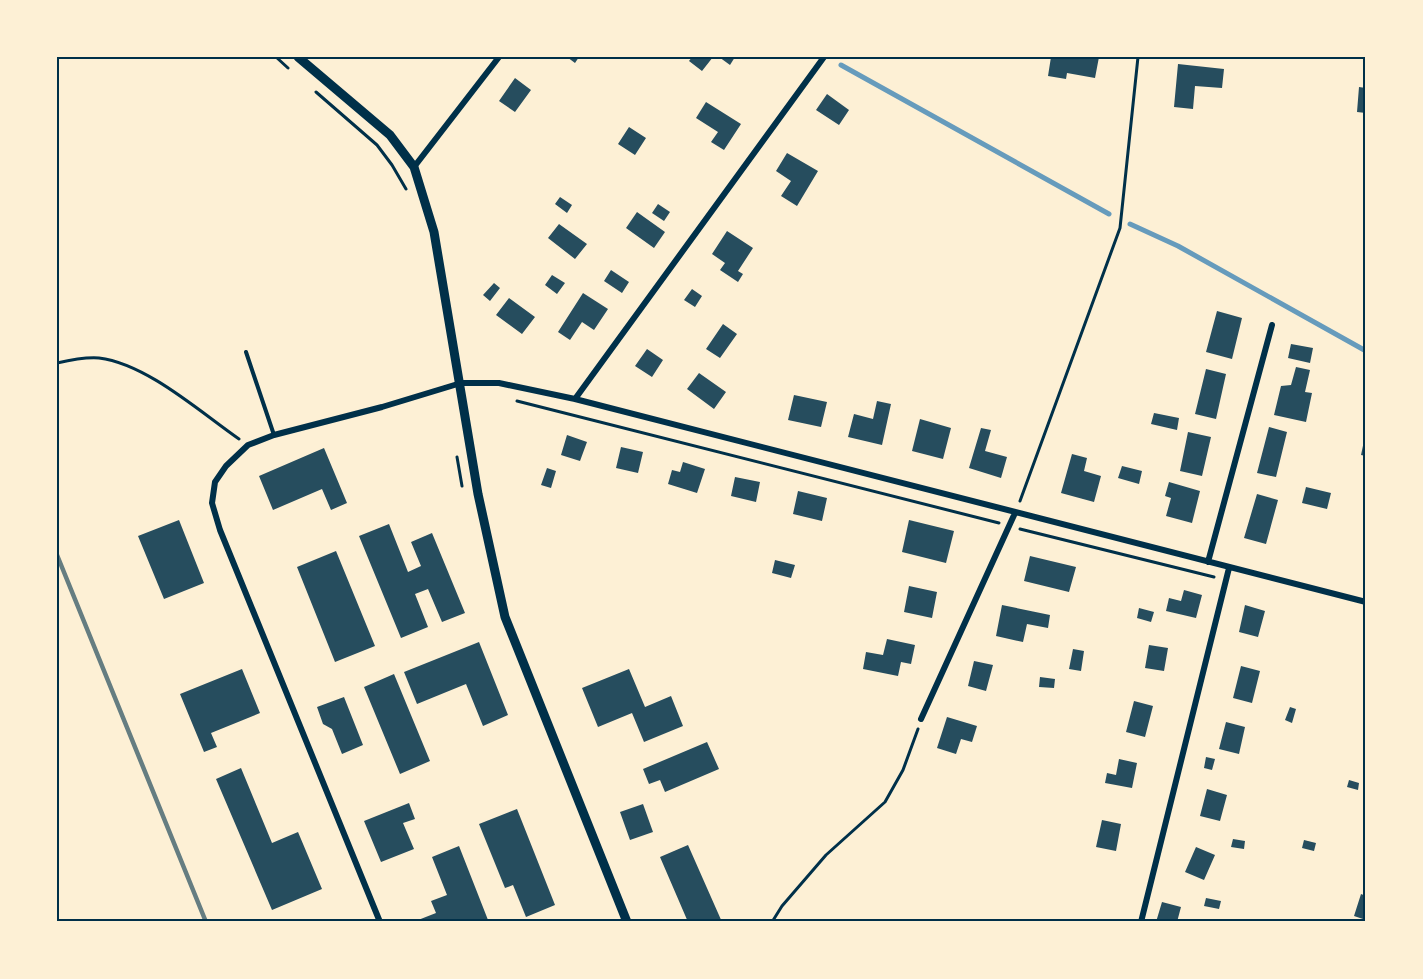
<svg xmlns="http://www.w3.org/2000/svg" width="1423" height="979" viewBox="0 0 1423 979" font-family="'Asap Condensed',sans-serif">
	<rect width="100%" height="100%" fill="#fdf0d5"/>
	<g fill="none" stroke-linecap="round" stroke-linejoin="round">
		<path stroke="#669bbc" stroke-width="5" d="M 841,65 L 1109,214
			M 1130,224 L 1178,246 L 1366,351"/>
	</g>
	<path fill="#264d5e" d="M 567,57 L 579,57 L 575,63 Z
		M 692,57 L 713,57 L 702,71 L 689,61 Z
		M 719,57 L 735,57 L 730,65 Z
		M 1051,57 L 1068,59 L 1068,57 L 1099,57 L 1095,78 L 1067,73 L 1066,79 L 1048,76 Z
		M 1178,64 L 1224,69 L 1222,88 L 1195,86 L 1193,109 L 1174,107 Z
		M 515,78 L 531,90 L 515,112 L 499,101 Z
		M 1359,87 L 1366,88 L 1366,113 L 1357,112 Z
		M 827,94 L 849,110 L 839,125 L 816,110 Z
		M 706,102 L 741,124 L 724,150 L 711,142 L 718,132 L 696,118 Z
		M 629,127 L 646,138 L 635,155 L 618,144 Z
		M 787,153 L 818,171 L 797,206 L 781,196 L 791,181 L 776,171 Z
		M 560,197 L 572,205 L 567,213 L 555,204 Z
		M 658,204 L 670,212 L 664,221 L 652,213 Z
		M 637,212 L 665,232 L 654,248 L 626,228 Z
		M 559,224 L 587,244 L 575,259 L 548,238 Z
		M 727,231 L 753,248 L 738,271 L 743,274 L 738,282 L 720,270 L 725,263 L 712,254 Z
		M 611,270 L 629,282 L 622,293 L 604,281 Z
		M 552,275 L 565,283 L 557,294 L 545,285 Z
		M 494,283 L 500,288 L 490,301 L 483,295 Z
		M 692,289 L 702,296 L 695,307 L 684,300 Z
		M 583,293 L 608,309 L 594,330 L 582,322 L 570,340 L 558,332 Z
		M 509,298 L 535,317 L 522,334 L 496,315 Z
		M 1217,311 L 1242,318 L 1232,359 L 1206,352 Z
		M 723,324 L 737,334 L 720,358 L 706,349 Z
		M 1291,344 L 1313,348 L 1310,363 L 1288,358 Z
		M 647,349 L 663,360 L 652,377 L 635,366 Z
		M 1296,367 L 1310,370 L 1305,392 L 1312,393 L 1306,422 L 1274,415 L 1281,386 L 1291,385 Z
		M 1206,369 L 1226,374 L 1216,419 L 1195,414 Z
		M 699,373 L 726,392 L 714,409 L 687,389 Z
		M 794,395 L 827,402 L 821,427 L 788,420 Z
		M 877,401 L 891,404 L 882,445 L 848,437 L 854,414 L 873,419 Z
		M 1154,413 L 1179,418 L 1177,430 L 1151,424 Z
		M 920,419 L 951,428 L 943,459 L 912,451 Z
		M 1269,427 L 1287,432 L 1276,477 L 1257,473 Z
		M 981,428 L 991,430 L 985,451 L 1007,457 L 1001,478 L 969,468 Z
		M 1188,432 L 1211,437 L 1202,476 L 1180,471 Z
		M 567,435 L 587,442 L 580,461 L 561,455 Z
		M 1364,441 L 1366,441 L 1366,456 L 1361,455 Z
		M 621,447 L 643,452 L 638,473 L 616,468 Z
		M 324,448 L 347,503 L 331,510 L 322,489 L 273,510 L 259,476 Z
		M 1072,454 L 1087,458 L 1084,471 L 1101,476 L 1094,502 L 1061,493 Z
		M 683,462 L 705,469 L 697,493 L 668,484 L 672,470 L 680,472 Z
		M 1122,466 L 1142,471 L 1139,484 L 1118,478 Z
		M 547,468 L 556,471 L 551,488 L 541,485 Z
		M 735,477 L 760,482 L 756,502 L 731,496 Z
		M 1169,482 L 1200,491 L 1192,523 L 1166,516 L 1171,498 L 1165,496 Z
		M 1306,487 L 1331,493 L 1327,509 L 1302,503 Z
		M 798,491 L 827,498 L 822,521 L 793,514 Z
		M 1257,494 L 1278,500 L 1266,544 L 1244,538 Z
		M 179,520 L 204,583 L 164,599 L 138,536 Z
		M 909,520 L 954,531 L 946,563 L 902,552 Z
		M 389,524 L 408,572 L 421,566 L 411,542 L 432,533 L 465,613 L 442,622 L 428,589 L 415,594 L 428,627 L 401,638 L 359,536 Z
		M 336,551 L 375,646 L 335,662 L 297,567 Z
		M 1030,556 L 1076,567 L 1069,592 L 1024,581 Z
		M 775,560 L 795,565 L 791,578 L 772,573 Z
		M 909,586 L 937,592 L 932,618 L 904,612 Z
		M 1184,590 L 1202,595 L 1196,618 L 1166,611 L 1169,598 L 1181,601 Z
		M 1002,605 L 1050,615 L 1048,628 L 1027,624 L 1023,642 L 996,636 Z
		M 1245,605 L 1265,611 L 1258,637 L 1239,632 Z
		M 1139,608 L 1154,612 L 1151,622 L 1137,618 Z
		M 887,639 L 915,645 L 911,664 L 901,662 L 898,676 L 863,669 L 866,652 L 883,655 Z
		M 479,642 L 508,715 L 483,726 L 466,684 L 417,704 L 404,672 Z
		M 1149,645 L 1168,648 L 1164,671 L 1145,668 Z
		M 1073,649 L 1084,651 L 1081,671 L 1069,669 Z
		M 974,661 L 993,665 L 986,691 L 968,686 Z
		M 1241,666 L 1260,671 L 1252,703 L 1233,698 Z
		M 242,669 L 260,713 L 211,733 L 217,747 L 204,752 L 180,694 Z
		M 629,669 L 645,707 L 671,696 L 683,726 L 644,742 L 632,713 L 598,727 L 582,688 Z
		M 394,674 L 430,761 L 400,774 L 364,687 Z
		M 1040,677 L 1055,679 L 1054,688 L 1039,687 Z
		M 344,697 L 363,745 L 342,754 L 332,729 L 323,724 L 317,707 Z
		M 1134,701 L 1153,706 L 1145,737 L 1126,732 Z
		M 1290,707 L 1296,709 L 1292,723 L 1285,720 Z
		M 947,717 L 977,726 L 972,742 L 961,739 L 956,754 L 937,748 Z
		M 1226,722 L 1245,727 L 1239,754 L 1219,749 Z
		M 707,742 L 719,769 L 665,792 L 660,780 L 649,784 L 643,769 Z
		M 1206,757 L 1215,759 L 1212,770 L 1204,768 Z
		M 1119,759 L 1137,763 L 1132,788 L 1105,783 L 1107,773 L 1116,775 Z
		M 241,768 L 272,843 L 298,832 L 322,889 L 272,910 L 216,779 Z
		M 1349,780 L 1359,783 L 1358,790 L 1347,787 Z
		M 1207,789 L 1227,795 L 1220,821 L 1200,816 Z
		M 409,803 L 415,819 L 403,823 L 414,849 L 381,862 L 364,821 Z
		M 643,804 L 653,832 L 630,840 L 620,812 Z
		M 517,809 L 555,905 L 526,917 L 513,885 L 505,888 L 479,824 Z
		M 1102,820 L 1121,824 L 1116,851 L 1096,847 Z
		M 1233,839 L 1245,841 L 1244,849 L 1231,847 Z
		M 1304,840 L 1316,843 L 1314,851 L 1302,848 Z
		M 688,845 L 703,879 L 722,922 L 688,922 L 660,857 Z
		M 459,846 L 488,920 L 482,922 L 413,922 L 436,913 L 431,901 L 447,895 L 432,857 Z
		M 1196,847 L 1215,855 L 1204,880 L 1185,872 Z
		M 1361,894 L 1366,896 L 1366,920 L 1354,916 Z
		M 1206,898 L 1221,901 L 1219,909 L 1204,906 Z
		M 1162,902 L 1181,907 L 1177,922 L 1156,922 Z"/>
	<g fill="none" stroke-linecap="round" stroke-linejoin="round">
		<path stroke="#003049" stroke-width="3" d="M 276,57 L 288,68
			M 316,92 L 377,145 L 392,165 L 406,189
			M 57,363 C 70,360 86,357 99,358 C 147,364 200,412 239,439
			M 517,401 L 999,523
			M 457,457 L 462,486
			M 1020,501 L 1120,228 L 1138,57
			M 1020,529 L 1214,577
			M 772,922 L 782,906 L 826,855 L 885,802 L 903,770 L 918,729"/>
		<path stroke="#003049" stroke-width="4" d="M 246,352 L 274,435"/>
		<path stroke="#003049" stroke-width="6" d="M 414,167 L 499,57
			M 575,399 L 824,57
			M 1208,562 L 1272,325
			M 921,719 L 1015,513
			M 380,922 L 220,530 L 212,503 L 215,482 L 226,466 L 248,445 L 274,435 L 382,407 L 461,383 L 499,383 L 575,399 L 1366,602
			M 1141,922 L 1229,568"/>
		<path stroke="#003049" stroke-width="9" d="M 298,57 L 390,135 L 414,167 L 434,232 L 478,494 L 505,617 L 627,922"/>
		<path stroke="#657d81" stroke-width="4.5" d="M 57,555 L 206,922"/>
	</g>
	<rect width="1423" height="979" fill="none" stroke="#fdf0d5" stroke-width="117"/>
	<rect x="58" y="58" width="1306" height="862" fill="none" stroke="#003049" stroke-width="2"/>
</svg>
